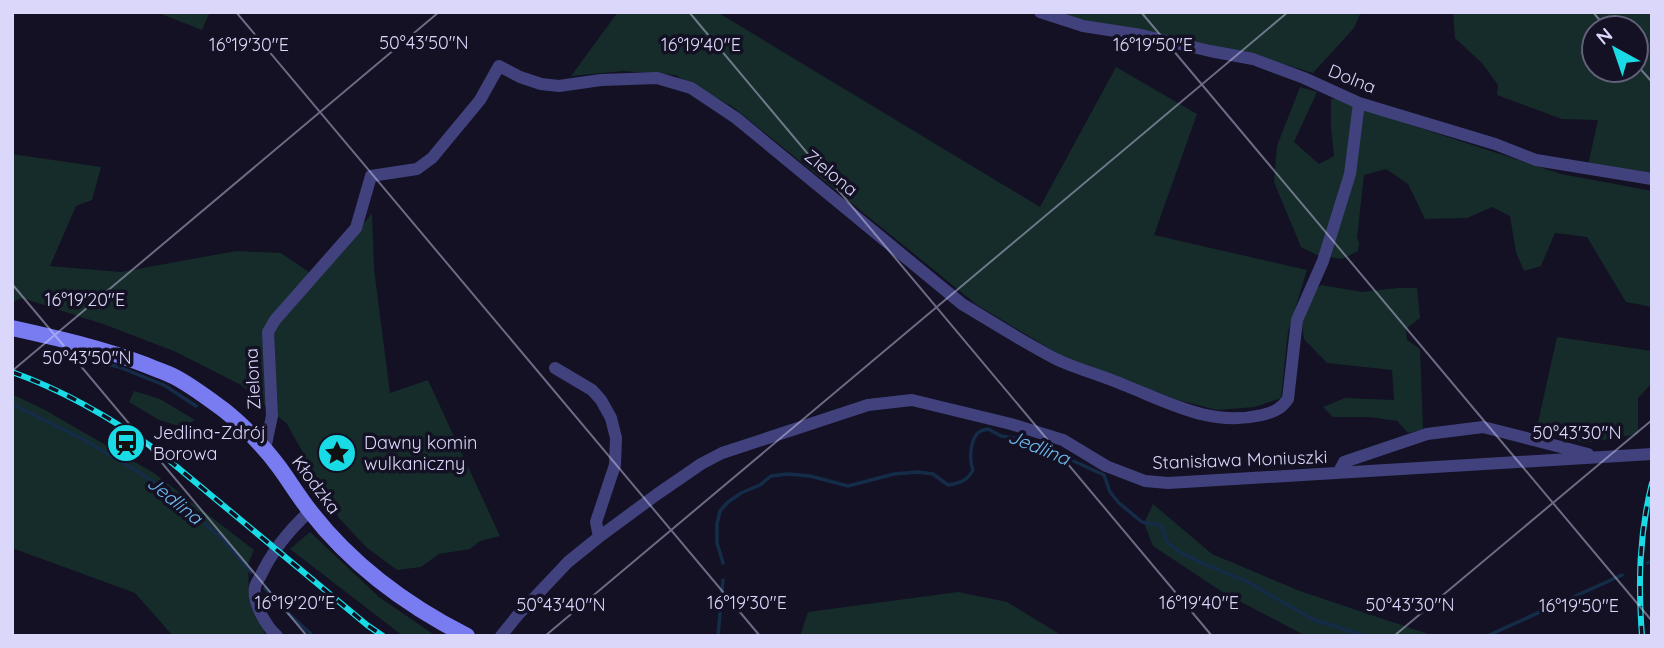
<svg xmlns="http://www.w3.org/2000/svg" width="1664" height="648" viewBox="0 0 1664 648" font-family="Quicksand,sans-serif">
	<rect width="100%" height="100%" fill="#131123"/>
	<path fill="#152c2a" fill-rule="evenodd" d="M 156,12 L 210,12 L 202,30 Z
		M 618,12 L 717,12 L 1040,207 L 1116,67 L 1197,114 L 1154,235 L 1307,270 L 1288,332 L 1281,398 L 1255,407 L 1217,410 L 1178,400 L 1060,355 L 977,305 L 733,107 L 675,75 L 623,71 L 571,76 Z
		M 1025,12 L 1361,12 L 1354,28 L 1313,73 C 1219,43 1122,27 1025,12 Z
		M 1453,12 L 1652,12 L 1652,173 L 1588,165 L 1598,120 L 1562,119 L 1497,95 L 1498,85 L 1482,63 L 1455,38 ZM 1594,28 L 1636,28 L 1636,70 L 1594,70 Z
		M 1300,87 L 1317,92 L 1294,142 L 1319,164 L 1334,156 L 1331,127 L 1331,99 L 1346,99 L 1408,124 L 1561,174 L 1652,191 L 1652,307 L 1626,302 L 1587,237 L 1555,233 L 1541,266 L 1524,271 L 1516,252 L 1510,216 L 1492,207 L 1467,218 L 1425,219 L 1408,184 L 1386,169 L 1364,175 L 1357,237 L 1359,243 L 1358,251 L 1342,259 L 1317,255 L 1301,247 L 1274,182 L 1277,146 Z
		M 12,154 L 101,167 L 92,200 L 76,206 L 50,266 L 121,272 L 236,251 L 281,253 L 319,279 L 372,213 L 374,269 L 390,393 L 428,380 L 500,536 L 480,541 L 470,549 L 439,554 L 421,567 L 397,570 L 366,547 L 339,518 L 287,424 L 241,385 L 176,352 L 106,325 L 22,298 L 12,302 Z
		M 1321,285 L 1362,292 L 1398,288 L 1417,288 L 1420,318 L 1406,329 L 1407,340 L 1420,349 L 1423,429 L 1408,433 L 1397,421 L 1369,417 L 1333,417 L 1323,407 L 1345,398 L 1394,400 L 1392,370 L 1327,363 L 1304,339 L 1301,318 L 1307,297 Z
		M 1557,337 L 1652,351 L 1652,383 L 1638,398 L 1638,434 L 1584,443 L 1537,427 Z
		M 134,391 L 160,399 L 195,420 L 182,427 L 159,420 L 129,402 Z
		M 12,394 L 45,410 L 154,473 L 254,550 L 248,564 L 249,596 L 266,636 L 173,636 L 135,593 L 12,548 Z
		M 1153,504 L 1212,554 L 1300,591 L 1434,636 L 1306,636 L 1224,593 L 1153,546 L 1144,523 Z
		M 310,532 L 379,597 L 436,636 L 403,636 L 290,549 Z
		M 958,592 L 1007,602 L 1058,633 L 1058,636 L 800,636 L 808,612 Z"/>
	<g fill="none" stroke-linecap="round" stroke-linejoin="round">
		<path stroke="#152c49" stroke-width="3.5" d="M 48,349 L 119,367 L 164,385 L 196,406
			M 12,404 L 83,439 L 145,476 L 220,536 L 251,572
			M 723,563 L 717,543 L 717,524 L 720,511 L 728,502 L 741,493 L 760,485 L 771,476 L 788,474 L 810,476 L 848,486 L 894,474 L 918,472 L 933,474 L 948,485 C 960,483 967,481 973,470 C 969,461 970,442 977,434 C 980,430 984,430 988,429 L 1001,436 L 1028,440 L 1104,475 L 1110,492 L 1119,503 L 1142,522 L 1161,525 L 1167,542 L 1178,551 L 1202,563 L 1246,581 L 1312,619 L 1365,636
			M 1647,563 L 1652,561
			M 265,588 L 288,613 L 313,636
			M 718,636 L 723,580
			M 1487,636 L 1622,575"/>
		<path stroke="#41427d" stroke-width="12" d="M 1040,12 L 1083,26 L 1141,35 L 1210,51 L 1253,59 L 1304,78 L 1359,103 L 1495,144 L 1536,160 L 1652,179
			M 555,368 L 592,390 L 601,400 L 611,418 L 616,438 L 615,465 L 596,522 L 599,537
			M 265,449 L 272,416 L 268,332 L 275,320 L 356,228 L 371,176 L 417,169 L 432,158 L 480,100 L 499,66 L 520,77 L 541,84 L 559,86 L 601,80 L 657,78 L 691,88 L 736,118 L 962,304 C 992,322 1023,342 1054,358 C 1076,369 1101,375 1124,385 C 1170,403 1211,427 1262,415 C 1274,412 1281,409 1288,399 L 1297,320 L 1323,261 L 1350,174 L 1359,103
			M 1338,473 L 1344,462 L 1427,434 L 1483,427 L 1588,454
			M 277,636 C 266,626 252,602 255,587 C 256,583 258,580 260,577 C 272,551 289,530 310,511
			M 501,636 L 517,616 L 568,562 L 599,537 L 656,495 L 701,464 L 722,453 L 868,405 L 912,400 L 1011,424 L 1063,440 L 1106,466 L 1145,481 L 1168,483 L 1652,454"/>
		<path stroke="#797cf0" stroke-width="16" d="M 12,328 C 57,338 102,348 146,365 C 155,369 166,372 175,377 C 192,386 209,399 224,410 C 243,425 265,448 279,467 C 290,482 299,497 310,511 C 351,564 408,606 467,636"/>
		<defs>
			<path id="rail" d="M 12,372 C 65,391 113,419 159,452 L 367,625 L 383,636
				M 1642,636 C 1638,583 1639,535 1652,483"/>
		</defs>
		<use href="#rail" stroke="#19dbe5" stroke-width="6"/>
		<use href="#rail" stroke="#131123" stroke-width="3.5" stroke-dasharray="10" stroke-linecap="butt"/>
	</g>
	<path fill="none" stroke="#dad7fb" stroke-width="2" stroke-opacity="0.45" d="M 236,12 L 760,636M 689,12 L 1212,636M 1141,12 L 1652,621M 1593,12 L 1606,28M 1636,64 L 1652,82M 12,284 L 307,636M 12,371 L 439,12M 545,636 L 1288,12M 1394,636 L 1652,420"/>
	<defs>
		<symbol id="station-disc" viewBox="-11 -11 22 22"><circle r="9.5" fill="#19dbe5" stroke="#131123"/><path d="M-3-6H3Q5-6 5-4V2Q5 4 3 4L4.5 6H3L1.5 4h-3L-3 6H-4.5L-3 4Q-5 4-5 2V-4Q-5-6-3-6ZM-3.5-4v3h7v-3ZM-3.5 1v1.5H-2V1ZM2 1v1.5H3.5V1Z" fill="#111"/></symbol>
		<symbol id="sight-disc" viewBox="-11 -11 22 22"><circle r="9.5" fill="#19dbe5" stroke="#131123"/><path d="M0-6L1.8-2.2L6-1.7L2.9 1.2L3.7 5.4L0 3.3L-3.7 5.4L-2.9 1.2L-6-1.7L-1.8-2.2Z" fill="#111"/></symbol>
	</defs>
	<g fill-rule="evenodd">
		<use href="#station-disc" x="104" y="421" width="44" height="44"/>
		<use href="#sight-disc" x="315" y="431" width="44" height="44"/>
	</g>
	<g text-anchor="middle" stroke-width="7" stroke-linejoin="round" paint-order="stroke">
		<g font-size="18" fill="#dad7fb" stroke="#131123">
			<text transform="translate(1352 79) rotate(22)" y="6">Dolna</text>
			<text transform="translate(831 173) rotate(39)" y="6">Zielona</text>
			<text transform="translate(253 379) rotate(-93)" y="6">Zielona</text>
			<text transform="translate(1240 460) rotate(-2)" y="6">Stanisława Moniuszki</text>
			<text transform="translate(316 485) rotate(53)" y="6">Kłodzka</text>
		</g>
		<g font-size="18" fill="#dad7fb" stroke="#131123" text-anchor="start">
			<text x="153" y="439">Jedlina-Zdrój<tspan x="153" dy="21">Borowa</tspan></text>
			<text x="364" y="449">Dawny komin<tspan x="364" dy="21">wulkaniczny</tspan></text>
		</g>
		<g font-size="19" font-style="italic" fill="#70bbf0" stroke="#131123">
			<text transform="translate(1039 447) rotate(22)" y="7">Jedlina</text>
			<text transform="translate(175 500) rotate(39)" y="7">Jedlina</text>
		</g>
	</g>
	<g font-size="18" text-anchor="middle" fill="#dad7fb" stroke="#131123" stroke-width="7" stroke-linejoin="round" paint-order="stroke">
		<text x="424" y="49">50°43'50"N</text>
		<text x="1153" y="51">16°19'50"E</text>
		<text x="249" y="51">16°19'30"E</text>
		<text x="701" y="51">16°19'40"E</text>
		<text x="85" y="306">16°19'20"E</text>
		<text x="87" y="364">50°43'50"N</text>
		<text x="1577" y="439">50°43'30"N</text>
		<text x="295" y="609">16°19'20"E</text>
		<text x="747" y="609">16°19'30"E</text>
		<text x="1199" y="609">16°19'40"E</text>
		<text x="561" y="611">50°43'40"N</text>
		<text x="1410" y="611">50°43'30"N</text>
		<text x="1579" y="612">16°19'50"E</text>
	</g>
	<rect width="1664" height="648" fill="none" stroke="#dad7fb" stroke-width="28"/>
	<g transform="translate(1615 49) rotate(320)"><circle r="33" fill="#131123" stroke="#636079" stroke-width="2"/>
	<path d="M0-5L12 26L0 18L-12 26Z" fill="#19dbe5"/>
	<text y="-10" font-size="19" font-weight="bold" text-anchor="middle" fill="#dad7fb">N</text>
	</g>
</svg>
